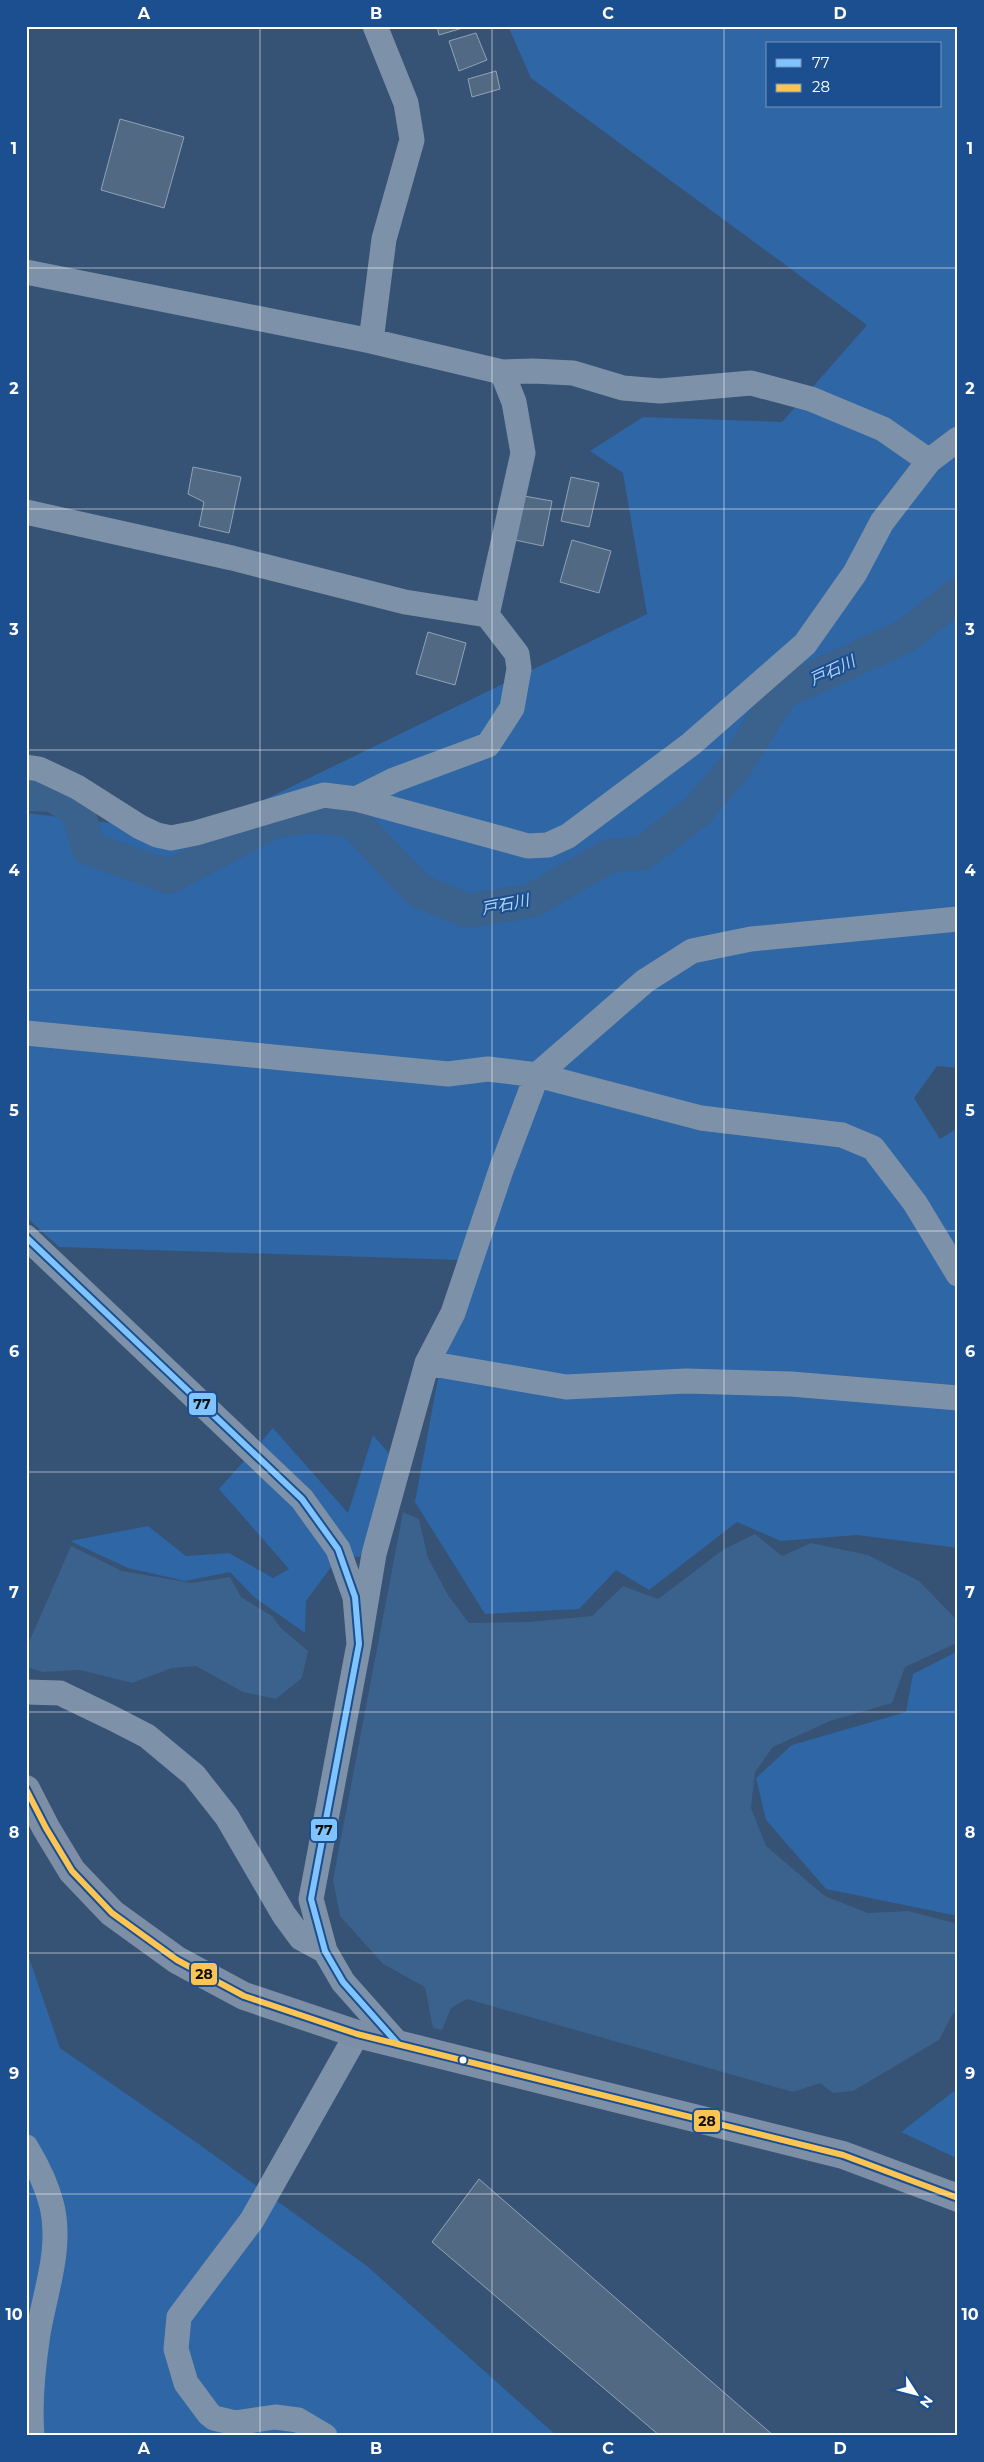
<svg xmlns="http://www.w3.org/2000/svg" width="984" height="2462" viewBox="0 0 984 2462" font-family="Montserrat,'Noto Sans JP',sans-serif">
	<rect width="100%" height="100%" fill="#365274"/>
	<path fill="#2f66a5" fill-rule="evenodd" d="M 508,26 L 958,26 L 958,1068 L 937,1066 L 914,1098 L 940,1139 L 958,1128 L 958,1548 L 857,1535 L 781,1541 L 737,1522 L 649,1590 L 616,1570 L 579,1609 L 485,1614 L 415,1502 L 460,1260 L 59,1247 L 26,1217 L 26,813 L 196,833 L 647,614 L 623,473 L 590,451 L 643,417 L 782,422 L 867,325 L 531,78 ZM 768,44 L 940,44 L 940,106 L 768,106 Z
		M 273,1428 L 348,1513 L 373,1435 L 392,1457 L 360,1557 L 340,1555 L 306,1601 L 305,1633 L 254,1597 L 230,1572 L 185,1581 L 128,1568 L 70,1541 L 148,1526 L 186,1556 L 229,1553 L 273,1578 L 289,1569 L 219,1489 Z
		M 958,1651 L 958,1916 L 826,1889 L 766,1820 L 756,1778 L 792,1745 L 906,1712 L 913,1674 Z
		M 26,1949 L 60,2048 L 200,2145 L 367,2266 L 557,2436 L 26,2436 Z
		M 958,2088 L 958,2159 L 901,2132 Z"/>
	<path fill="#3b618d" d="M 403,1512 L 419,1519 L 428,1558 L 448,1595 L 469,1623 L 529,1622 L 592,1616 L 623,1586 L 658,1599 L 724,1549 L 755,1534 L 782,1556 L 811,1543 L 868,1555 L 919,1581 L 956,1619 L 957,1643 L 905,1667 L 892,1703 L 830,1721 L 773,1747 L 755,1772 L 751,1808 L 766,1846 L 825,1896 L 868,1913 L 908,1911 L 958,1924 L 958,2009 L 952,2015 L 939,2040 L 853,2091 L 833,2093 L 820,2083 L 793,2092 L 467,1999 L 451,2008 L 442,2030 L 433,2028 L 425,1987 L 383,1964 L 340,1916 L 333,1880 Z
		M 71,1546 L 122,1571 L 192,1583 L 230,1577 L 241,1597 L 272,1616 L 281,1628 L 308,1651 L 302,1678 L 276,1699 L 243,1692 L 196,1666 L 172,1668 L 132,1683 L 80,1670 L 43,1672 L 26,1667 L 26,1649 Z"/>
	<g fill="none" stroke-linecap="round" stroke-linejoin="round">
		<path stroke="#3b618d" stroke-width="34" d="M 26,794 L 52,795 L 78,810 L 88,848 L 169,877 L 273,822 L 312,816 L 352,820 L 418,890 L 467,911 L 531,901 L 609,856 L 643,853 L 697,811 L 734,768 L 781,693 L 907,635 L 958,595"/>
	</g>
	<path fill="#526984" stroke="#92a2b6" d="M 437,26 L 466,26 L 466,27 L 439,35 Z
		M 476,33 L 487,60 L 459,71 L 449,41 Z
		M 496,71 L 500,89 L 472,97 L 468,79 Z
		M 120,119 L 184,137 L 164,208 L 101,190 Z
		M 193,467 L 241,477 L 229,533 L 199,526 L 204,502 L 188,494 Z
		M 571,477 L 599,483 L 589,527 L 561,521 Z
		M 524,496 L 552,501 L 543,546 L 515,540 Z
		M 572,540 L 611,551 L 599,593 L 560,582 Z
		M 428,632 L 466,643 L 455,685 L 416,674 Z
		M 479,2179 L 774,2436 L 660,2436 L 432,2242 Z"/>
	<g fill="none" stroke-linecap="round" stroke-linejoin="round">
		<path stroke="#7d92a8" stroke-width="25" d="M 26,272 L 371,341 L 502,372 L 533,371 L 573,373 L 623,388 L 660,391 L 751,383 L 811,399 L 883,429 L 929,461
			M 371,341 L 384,239 L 412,140 L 406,103 L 375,26
			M 26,512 L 232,558 L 405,602 L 487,615 L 517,654 L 519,669 L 512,708 L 488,745 L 394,780 L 356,799
			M 487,615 L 523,453 L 514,402 L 502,372
			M 26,767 L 39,769 L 77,787 L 140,827 L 157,835 L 171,838 L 196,833 L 324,795 L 356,799 L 528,846 L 548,845 L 568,836 L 691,744 L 805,644 L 855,573 L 882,522 L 929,461 L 958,439
			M 26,1033 L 448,1074 L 488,1069 L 537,1075 L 701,1118 L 842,1135 L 873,1148 L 915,1203 L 958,1274
			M 26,1237 L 302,1499 L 338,1549 L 355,1597 L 359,1644 L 311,1899 L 325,1951 L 343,1982 L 398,2044
			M 427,1363 L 566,1387 L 686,1381 L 791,1384 L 958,1398
			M 359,1644 L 374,1554 L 427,1363 L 453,1313 L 501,1170 L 537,1075 L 645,981 L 692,951 L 751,939 L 958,919
			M 26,1692 L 60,1693 L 112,1718 L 147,1736 L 194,1775 L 227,1817 L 284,1915 L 301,1938 L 325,1951
			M 26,2147 C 37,2165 47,2186 52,2206 C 62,2249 45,2292 38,2334 C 33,2367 29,2402 32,2436
			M 325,2436 L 298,2420 L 275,2417 L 235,2423 L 214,2418 L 209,2414 L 186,2383 L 176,2349 L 179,2317 L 252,2220 L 357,2034"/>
		<path stroke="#7d8ea7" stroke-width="28" d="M 26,1789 L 46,1828 L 72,1871 L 112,1913 L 177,1960 L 244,1996 L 357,2034 L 843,2155 L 958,2198"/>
		<defs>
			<path id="bus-1" d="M 26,1237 L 302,1499 L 338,1549 L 355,1597 L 359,1644 L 311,1899 L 325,1951 L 343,1982 L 398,2044"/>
			<path id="bus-2" d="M 26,1789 L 46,1828 L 72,1871 L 112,1913 L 177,1960 L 244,1996 L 357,2034 L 843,2155 L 958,2198"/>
		</defs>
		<use href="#bus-1" stroke="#1b4f8f" stroke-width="10"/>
		<use href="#bus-2" stroke="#1b4f8f" stroke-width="10"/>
		<use href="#bus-1" stroke="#80c4ff" stroke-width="6"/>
		<use href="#bus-2" stroke="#fcc553" stroke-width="6"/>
	</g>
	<path fill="none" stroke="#fff" stroke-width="1" stroke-opacity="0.55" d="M 260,26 L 260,2436M 492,26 L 492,2436M 724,26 L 724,2436M 26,268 L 958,268M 26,509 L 958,509M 26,750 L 958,750M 26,990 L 958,990M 26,1231 L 958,1231M 26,1472 L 958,1472M 26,1712 L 958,1712M 26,1953 L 958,1953M 26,2194 L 958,2194"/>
	<circle fill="#fff" stroke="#1b4f8f" stroke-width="2" cx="463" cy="2060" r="4.5"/>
	<g text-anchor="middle" stroke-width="4" stroke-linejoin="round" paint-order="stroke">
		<g font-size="16" font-style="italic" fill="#b5d3f5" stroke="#1b4f8f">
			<text transform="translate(832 670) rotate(-25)" y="6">戸石川</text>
			<text transform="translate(505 904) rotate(-11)" y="6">戸石川</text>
		</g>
	</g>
	<g stroke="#1b4f8f" stroke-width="2">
		<rect x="188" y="1392" width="29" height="24" rx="5" fill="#80c4ff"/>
		<rect x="310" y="1818" width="28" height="24" rx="5" fill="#80c4ff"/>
		<rect x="190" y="1962" width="28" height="24" rx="5" fill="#fcc553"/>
		<rect x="693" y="2109" width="28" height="24" rx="5" fill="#fcc553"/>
	</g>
	<g font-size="14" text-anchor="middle" font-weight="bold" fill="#111">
		<text x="202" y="1409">77</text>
		<text x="324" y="1835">77</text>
		<text x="204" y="1979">28</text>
		<text x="707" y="2126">28</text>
	</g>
	<rect width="984" height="2462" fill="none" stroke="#1b4f8f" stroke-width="55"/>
	<rect x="766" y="42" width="175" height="65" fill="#1b4f8f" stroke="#7695bc"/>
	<rect x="776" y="59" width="25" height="8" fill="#80c4ff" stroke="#7695bc"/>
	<text x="812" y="68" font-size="15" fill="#ffffff">77</text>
	<rect x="776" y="84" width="25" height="8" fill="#fcc553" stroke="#7695bc"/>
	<text x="812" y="92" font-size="15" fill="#ffffff">28</text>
	<g transform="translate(916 2394) rotate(126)" stroke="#1b4f8f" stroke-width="4" paint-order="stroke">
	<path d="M0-4L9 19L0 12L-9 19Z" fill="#ffffff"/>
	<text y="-8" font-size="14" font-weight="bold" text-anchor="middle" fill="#ffffff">N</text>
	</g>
	<rect x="28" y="28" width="928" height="2406" fill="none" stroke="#fff" stroke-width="2"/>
	<g font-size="16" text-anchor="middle" font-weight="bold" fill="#fff">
		<text x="144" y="19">A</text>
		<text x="376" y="19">B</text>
		<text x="608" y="19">C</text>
		<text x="840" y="19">D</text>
		<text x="14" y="154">1</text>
		<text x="970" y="154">1</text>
		<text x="14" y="394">2</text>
		<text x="970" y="394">2</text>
		<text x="14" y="635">3</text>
		<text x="970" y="635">3</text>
		<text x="14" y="876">4</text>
		<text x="970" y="876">4</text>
		<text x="14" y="1116">5</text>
		<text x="970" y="1116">5</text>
		<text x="14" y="1357">6</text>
		<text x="970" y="1357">6</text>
		<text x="14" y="1598">7</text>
		<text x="970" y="1598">7</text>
		<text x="14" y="1838">8</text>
		<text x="970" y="1838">8</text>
		<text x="14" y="2079">9</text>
		<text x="970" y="2079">9</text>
		<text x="14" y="2320">10</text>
		<text x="970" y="2320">10</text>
		<text x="144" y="2454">A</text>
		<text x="376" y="2454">B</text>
		<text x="608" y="2454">C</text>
		<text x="840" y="2454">D</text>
	</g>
</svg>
